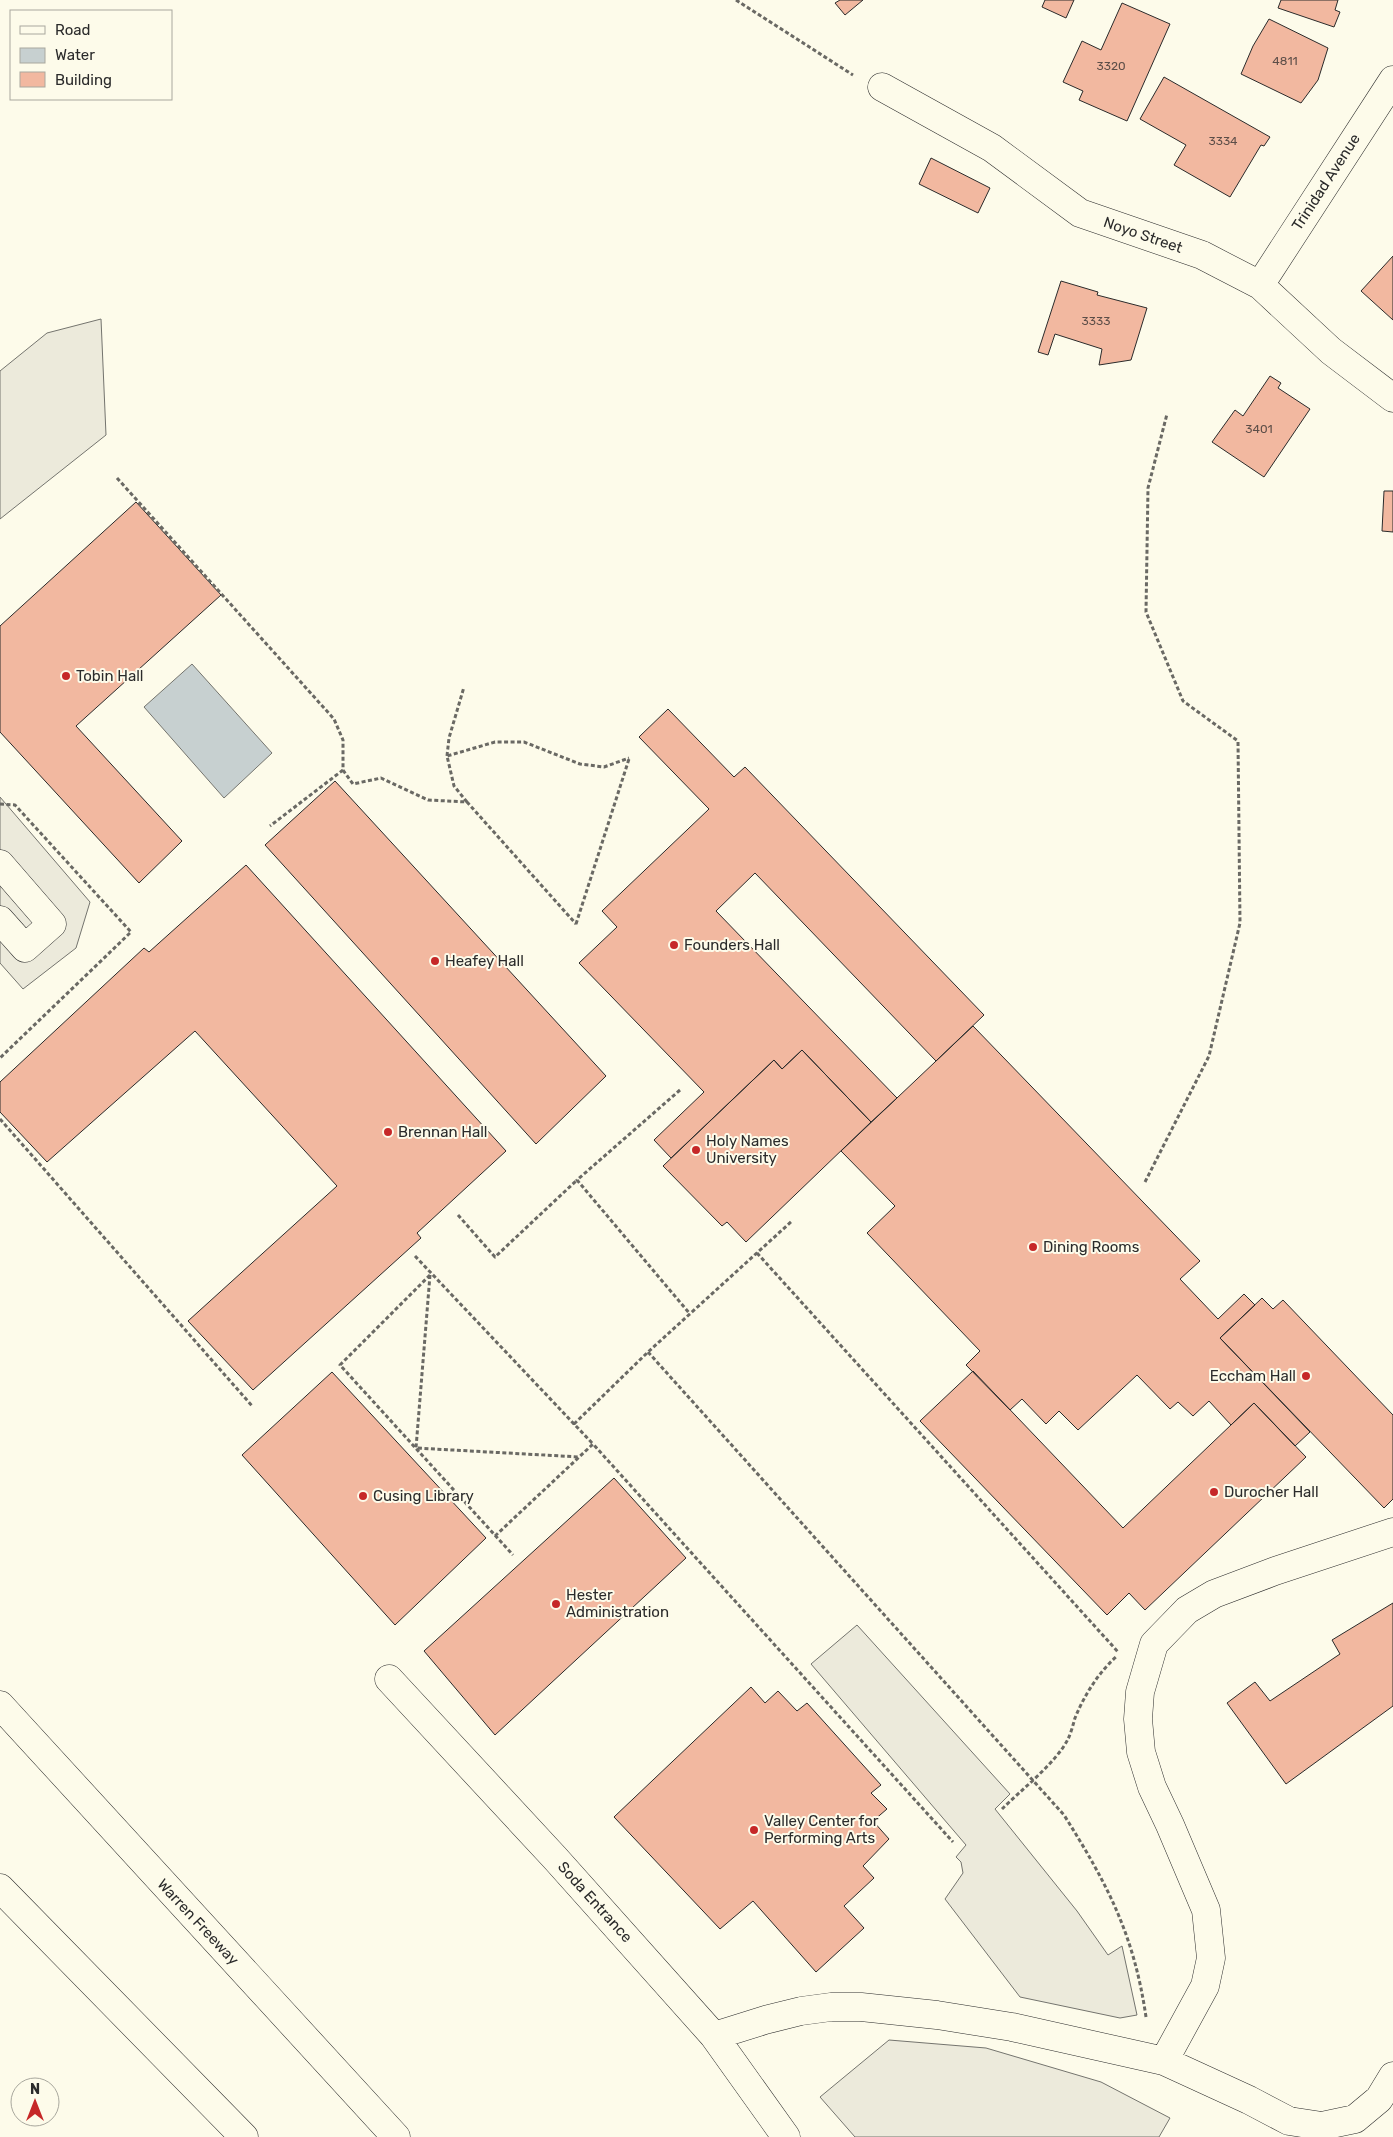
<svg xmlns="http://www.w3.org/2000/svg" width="1393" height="2137" viewBox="0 0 1393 2137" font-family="Rubik,sans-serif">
	<rect width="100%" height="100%" fill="#fdfbea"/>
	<path fill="#eceadb" stroke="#74746e" d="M 101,319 L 106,435 L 0,519 L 0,371 L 47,333 Z
		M 0,797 L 90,902 L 76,948 L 23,989 L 0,963 Z
		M 857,1625 L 1010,1794 L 995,1809 L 1077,1911 L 1108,1955 L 1122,1946 L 1137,2015 L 1120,2018 L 1020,1997 L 945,1899 L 963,1873 L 961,1862 L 956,1857 L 966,1845 L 811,1664 Z
		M 889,2040 L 986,2048 L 1101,2082 L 1170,2118 L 1159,2137 L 855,2137 L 820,2097 Z"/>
	<path fill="#c7d0d0" stroke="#74746e" d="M 192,664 L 272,753 L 224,798 L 144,707 Z"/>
	<path fill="#f2b8a0" stroke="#2b2b2b" d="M 840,0 L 863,0 L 845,15 L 835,3 Z
		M 1045,0 L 1074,0 L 1066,18 L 1042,7 Z
		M 1281,0 L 1338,0 L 1335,10 L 1340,12 L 1334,27 L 1278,8 Z
		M 1122,3 L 1170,24 L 1127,121 L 1079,100 L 1083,91 L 1063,82 L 1082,41 L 1101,50 Z
		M 1269,19 L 1328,48 L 1318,80 L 1301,103 L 1241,74 L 1253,46 Z
		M 1164,77 L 1270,137 L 1264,146 L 1261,145 L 1230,197 L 1174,165 L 1186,145 L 1140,119 Z
		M 931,158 L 990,188 L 978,213 L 919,184 Z
		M 1393,256 L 1393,320 L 1361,291 Z
		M 1061,281 L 1098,292 L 1097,295 L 1147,308 L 1131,360 L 1099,365 L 1102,349 L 1055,334 L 1048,355 L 1038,352 Z
		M 1270,376 L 1281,383 L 1278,388 L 1310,409 L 1264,477 L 1212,442 L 1235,410 L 1243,416 Z
		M 1384,491 L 1393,491 L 1393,532 L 1382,531 Z
		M 136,502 L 221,595 L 76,726 L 182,841 L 139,883 L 0,732 L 0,626 Z
		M 668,709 L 734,777 L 745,767 L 984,1015 L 936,1061 L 755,873 L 716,911 L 897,1098 L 871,1122 L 802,1050 L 782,1069 L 774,1060 L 671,1158 L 654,1140 L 704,1092 L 579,963 L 617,927 L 602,911 L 709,809 L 639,737 Z
		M 335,781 L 606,1076 L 536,1144 L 265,845 Z
		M 246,865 L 506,1151 L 417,1233 L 421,1238 L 253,1390 L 188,1321 L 337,1186 L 195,1031 L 47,1162 L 0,1112 L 0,1082 L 144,948 L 149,952 Z
		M 973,1026 L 1200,1261 L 1180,1279 L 1218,1319 L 1244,1294 L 1255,1305 L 1220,1338 L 1310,1432 L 1295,1446 L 1254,1403 L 1231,1425 L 1209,1401 L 1193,1416 L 1178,1402 L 1170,1409 L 1137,1375 L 1078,1430 L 1059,1411 L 1046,1424 L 1022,1399 L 1010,1410 L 966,1365 L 980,1351 L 867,1233 L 895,1206 L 841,1151 Z
		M 802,1050 L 871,1122 L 746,1242 L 727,1222 L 722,1226 L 663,1166 L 774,1060 L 782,1069 Z
		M 1262,1298 L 1273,1309 L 1283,1300 L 1393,1415 L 1393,1499 L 1384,1508 L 1220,1338 Z
		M 973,1371 L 1123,1528 L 1254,1403 L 1306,1457 L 1145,1610 L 1129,1593 L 1107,1615 L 920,1421 Z
		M 332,1372 L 486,1538 L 395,1625 L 242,1455 Z
		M 614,1478 L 686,1558 L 495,1735 L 424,1651 Z
		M 1393,1603 L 1393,1706 L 1286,1784 L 1227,1703 L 1255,1682 L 1270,1701 L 1340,1654 L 1332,1640 Z
		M 751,1687 L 765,1703 L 778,1691 L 797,1711 L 807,1703 L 881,1785 L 871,1793 L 887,1809 L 873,1821 L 889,1839 L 863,1866 L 874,1878 L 844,1906 L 864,1928 L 816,1972 L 753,1901 L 720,1929 L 614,1817 Z"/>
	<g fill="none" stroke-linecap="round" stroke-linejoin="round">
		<defs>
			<path id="minor" d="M 882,87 L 992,148 L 1080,213 L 1202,255 L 1260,285 L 1331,351 L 1393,398
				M 1260,285 L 1393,80
				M 0,864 L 52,924 L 25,948 L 0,920
				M 389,1679 L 555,1858 L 714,2036 L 786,2137
				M 714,2036 L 765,2020 L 801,2011 L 831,2007 L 861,2007 L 937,2015 L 1012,2027 L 1164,2061 L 1249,2100 L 1289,2121 L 1322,2126 L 1355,2119 L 1379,2099 L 1393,2076
				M 1164,2061 L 1205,1986 L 1211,1958 L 1206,1910 L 1170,1825 L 1152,1787 L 1141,1752 L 1138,1719 L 1140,1692 L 1154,1644 L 1187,1610 L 1214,1594 L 1275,1571 L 1393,1532"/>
			<path id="highway" d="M 0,1705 L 396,2137
				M 0,1888 L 244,2137"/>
		</defs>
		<use href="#minor" stroke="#2b2b2b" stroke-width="29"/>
		<use href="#highway" stroke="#2b2b2b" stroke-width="29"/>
		<path stroke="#6a6964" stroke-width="3" stroke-dasharray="4 2.5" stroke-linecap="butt" d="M 736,0 L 853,75
			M 117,478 L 334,719 L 343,740 L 343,770 L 270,826
			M 447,756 L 449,738 L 464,687
			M 343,770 L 353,784 L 381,778 L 428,800 L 467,802 L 576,924
			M 467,802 L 454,786 L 447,756 L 495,742 L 524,742 L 580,764 L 604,767 L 629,758
			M 0,804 L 15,805 L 131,932 L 0,1058
			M 576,924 L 629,759
			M 680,1090 L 577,1180 L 690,1314
			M 0,1119 L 253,1407
			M 1145,1182 L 1209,1056 L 1240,923 L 1238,741 L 1183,701 L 1146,612 L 1148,488 L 1167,414
			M 458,1215 L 495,1257 L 577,1180
			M 757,1253 L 1119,1653
			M 415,1256 L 593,1444
			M 430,1275 L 340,1365 L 513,1555
			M 430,1275 L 416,1448 L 580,1457
			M 648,1352 L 1064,1815 C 1108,1885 1134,1935 1146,2017
			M 574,1424 L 648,1352 L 792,1221
			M 495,1536 L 593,1444 L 953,1842
			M 1002,1809 C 1022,1789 1056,1763 1068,1739 C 1071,1733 1073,1725 1075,1718 C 1084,1696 1098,1673 1116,1657"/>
		<use href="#minor" stroke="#fdfbea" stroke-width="28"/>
		<use href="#highway" stroke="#fdfbea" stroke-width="28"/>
	</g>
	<g fill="#c62828" stroke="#fdfbea" stroke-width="2">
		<circle cx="66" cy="676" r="5"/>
		<circle cx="674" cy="945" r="5"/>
		<circle cx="435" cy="961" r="5"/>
		<circle cx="388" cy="1132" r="5"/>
		<circle cx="696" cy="1150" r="5"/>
		<circle cx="1033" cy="1247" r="5"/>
		<circle cx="1306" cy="1376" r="5"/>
		<circle cx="1214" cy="1492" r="5"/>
		<circle cx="363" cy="1496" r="5"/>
		<circle cx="556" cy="1604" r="5"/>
		<circle cx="754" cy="1830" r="5"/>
	</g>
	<g text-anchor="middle" stroke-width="4" stroke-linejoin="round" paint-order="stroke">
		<g font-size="12" fill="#5d4e48">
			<text x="1285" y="65">4811</text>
			<text x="1111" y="70">3320</text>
			<text x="1223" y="145">3334</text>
			<text x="1096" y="325">3333</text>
			<text x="1259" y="433">3401</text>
		</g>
		<g font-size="15" fill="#2b2b2b" stroke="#fdfbea">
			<text transform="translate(1326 182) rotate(-57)" y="5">Trinidad Avenue</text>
			<text transform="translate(1143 235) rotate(19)" y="5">Noyo Street</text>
			<text transform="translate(595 1902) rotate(48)" y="5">Soda Entrance</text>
			<text transform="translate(198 1922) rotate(47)" y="5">Warren Freeway</text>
		</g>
		<g font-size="15" fill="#2b2b2b" stroke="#fdfbea" text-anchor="start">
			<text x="76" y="681">Tobin Hall</text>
			<text x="684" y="950">Founders Hall</text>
			<text x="445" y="966">Heafey Hall</text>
			<text x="398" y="1137">Brennan Hall</text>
			<text x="706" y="1146">Holy Names<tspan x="706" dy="17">University</tspan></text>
			<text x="1043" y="1252">Dining Rooms</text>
			<text x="1296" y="1381" text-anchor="end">Eccham Hall</text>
			<text x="1224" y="1497">Durocher Hall</text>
			<text x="373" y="1501">Cusing Library</text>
			<text x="566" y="1600">Hester<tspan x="566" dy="17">Administration</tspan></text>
			<text x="764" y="1826">Valley Center for<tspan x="764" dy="17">Performing Arts</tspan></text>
		</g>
	</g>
	<rect x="10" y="10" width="162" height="90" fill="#fdfbea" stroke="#a9a89e"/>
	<rect x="20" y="26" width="25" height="8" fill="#fdfbea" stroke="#a9a89e"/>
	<text x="55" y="35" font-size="15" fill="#2b2b2b">Road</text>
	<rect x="20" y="48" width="25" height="15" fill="#c7d0d0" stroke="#a9a89e"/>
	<text x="55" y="60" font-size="15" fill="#2b2b2b">Water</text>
	<rect x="20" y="72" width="25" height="15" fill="#f2b8a0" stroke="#a9a89e"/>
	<text x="55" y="85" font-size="15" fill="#2b2b2b">Building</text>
	<g transform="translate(35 2102)"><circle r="24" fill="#fdfbea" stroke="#a9a89e"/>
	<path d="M0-4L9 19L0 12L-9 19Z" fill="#c62828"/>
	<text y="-8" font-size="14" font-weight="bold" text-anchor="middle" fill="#2b2b2b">N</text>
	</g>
</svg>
